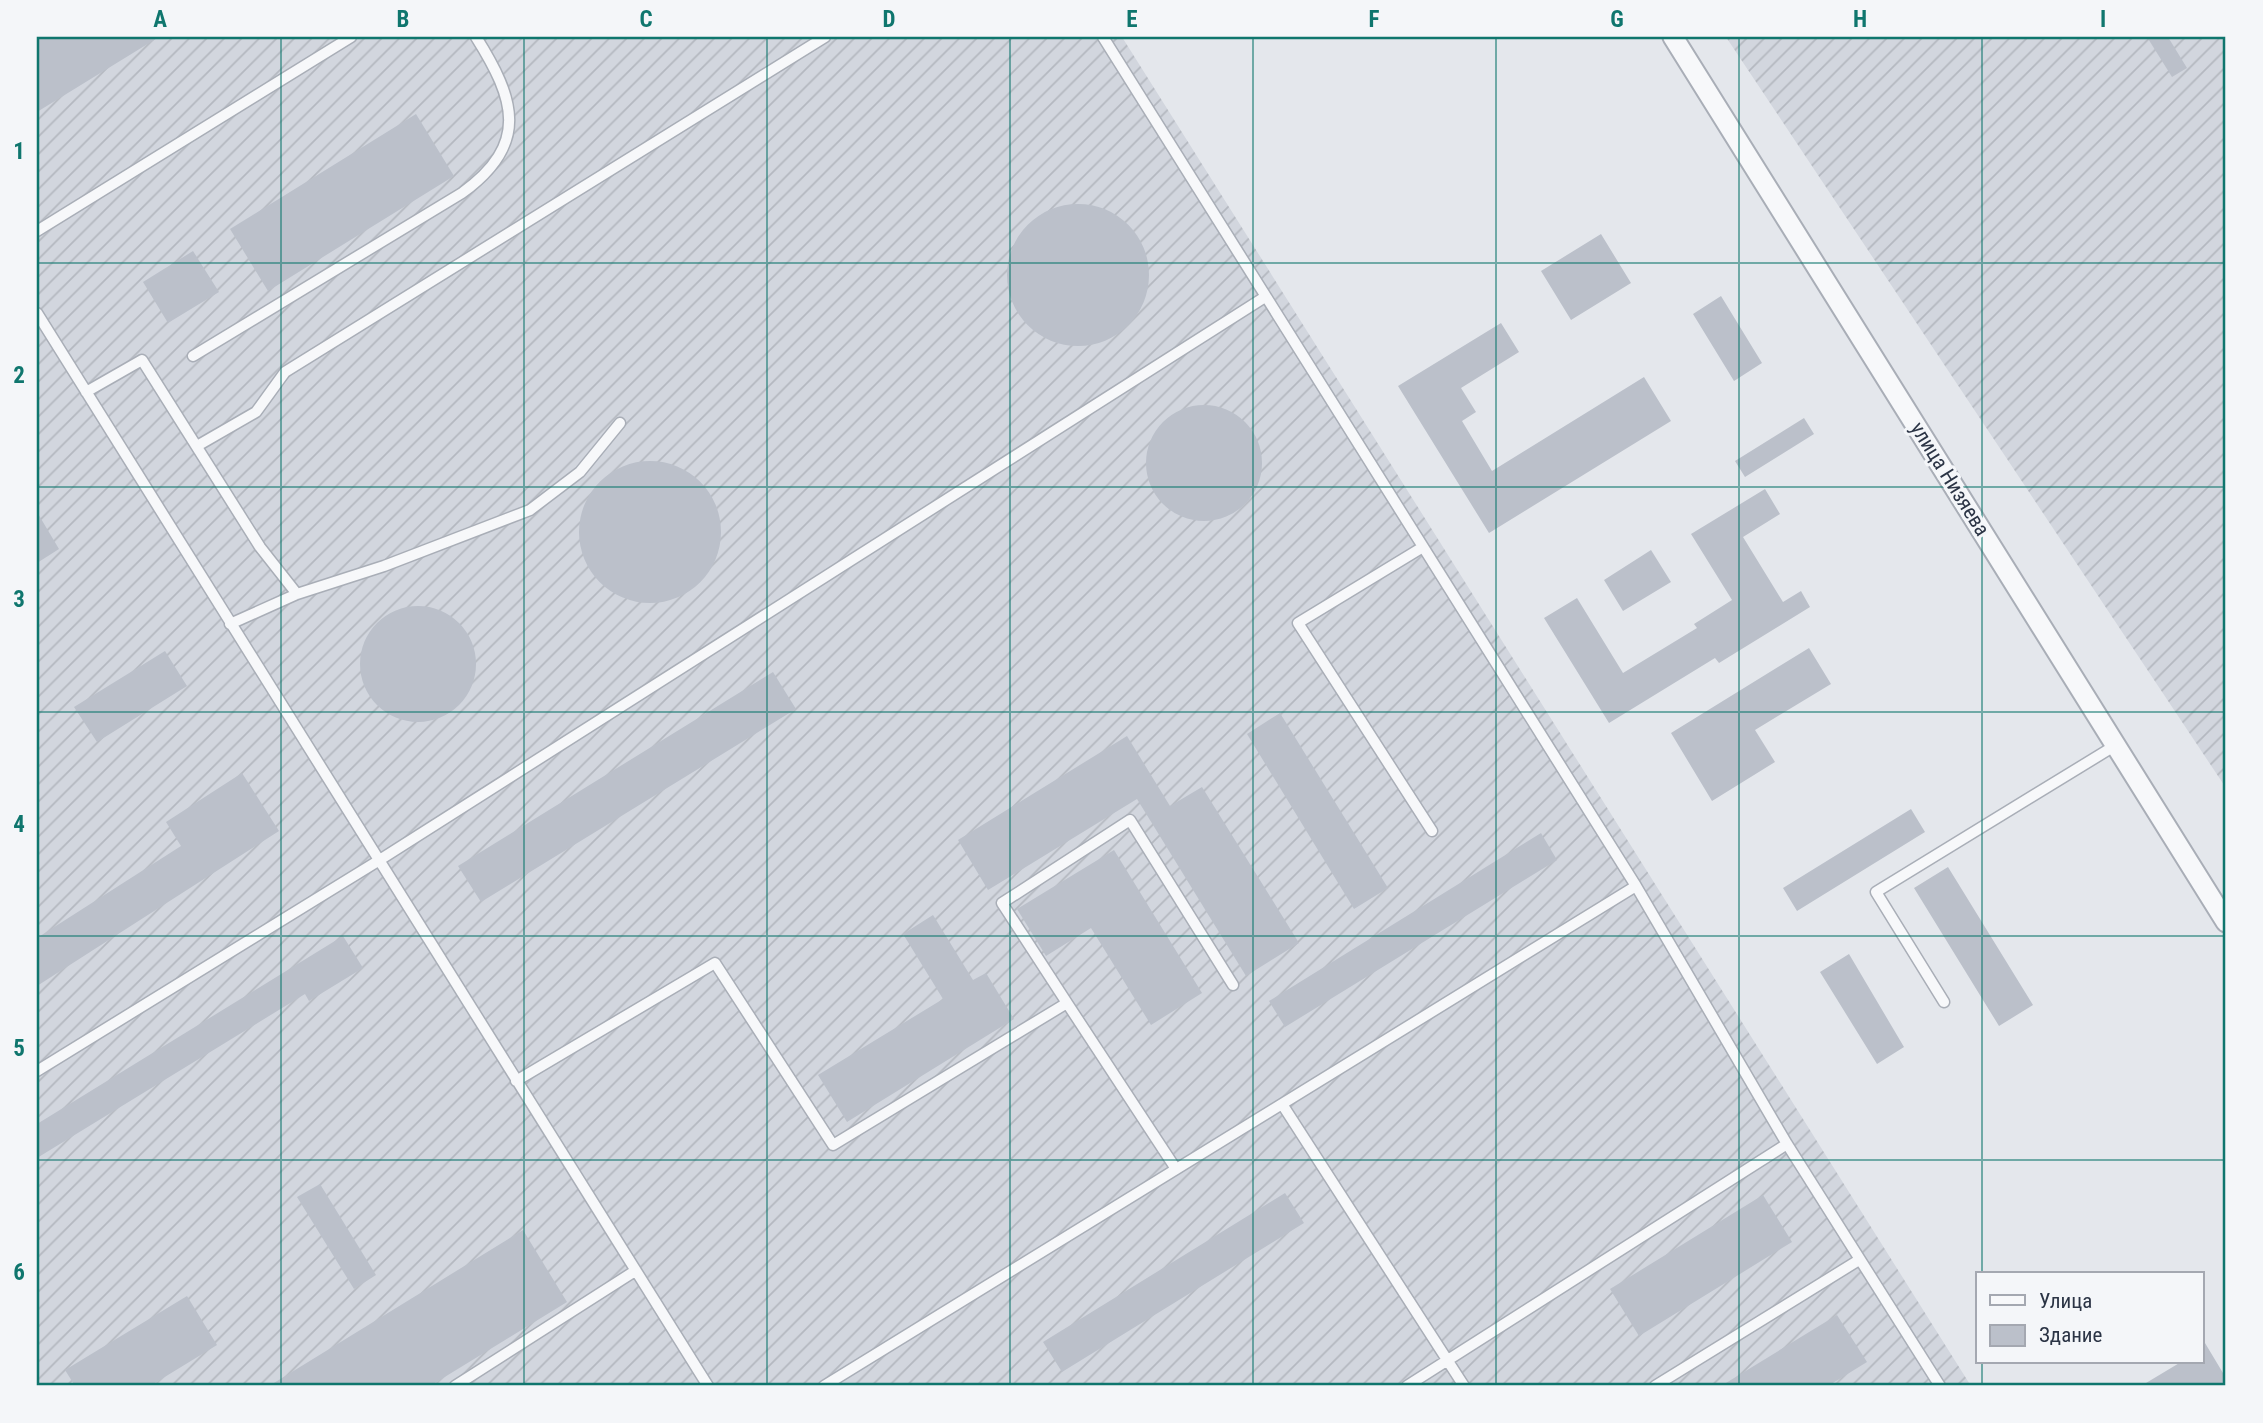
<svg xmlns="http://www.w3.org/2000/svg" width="2263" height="1423" viewBox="0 0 2263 1423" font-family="'Roboto Condensed',sans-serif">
	<defs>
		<pattern id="industrial-furrows" width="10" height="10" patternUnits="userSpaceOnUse" patternTransform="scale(1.75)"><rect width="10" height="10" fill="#d2d6de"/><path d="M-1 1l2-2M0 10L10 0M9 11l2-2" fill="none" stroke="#b4b8c0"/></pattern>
	</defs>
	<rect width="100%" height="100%" fill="#e4e7ec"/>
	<path fill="url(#industrial-furrows)" d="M 37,37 L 1122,37 L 1971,1386 L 37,1386 Z
		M 1726,37 L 2226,37 L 2226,788 Z"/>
	<path fill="#bbc0ca" d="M 37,37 L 159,37 L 37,112 Z
		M 2147,37 L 2168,37 L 2187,68 L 2172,77 Z
		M 416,114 L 454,176 L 268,291 L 230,229 Z
		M1007 275a71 71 0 1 1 142 0a71 71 0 1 1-142 0Z
		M 1601,234 L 1631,283 L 1571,320 L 1541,271 Z
		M 193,251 L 219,292 L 168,323 L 143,282 Z
		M 1721,296 L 1762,363 L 1734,381 L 1693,314 Z
		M 1501,323 L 1519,352 L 1461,388 L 1476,412 L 1462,421 L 1492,471 L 1644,377 L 1671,421 L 1489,533 L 1398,386 Z
		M1146 463a58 58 0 1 1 116 0a58 58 0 1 1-116 0Z
		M 1804,418 L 1814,434 L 1745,477 L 1735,461 Z
		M579 532a71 71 0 1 1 142 0a71 71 0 1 1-142 0Z
		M 1765,489 L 1780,514 L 1743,537 L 1783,602 L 1801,591 L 1810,607 L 1719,663 L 1715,658 L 1609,723 L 1544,618 L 1577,598 L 1623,673 L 1697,628 L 1694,624 L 1732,600 L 1691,534 Z
		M 37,512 L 59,549 L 37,563 Z
		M 1651,550 L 1671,582 L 1623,611 L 1604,580 Z
		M360 664a58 58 0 1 1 116 0a58 58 0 1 1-116 0Z
		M 1809,648 L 1831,684 L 1755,730 L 1775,762 L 1712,801 L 1671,733 Z
		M 165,651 L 187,686 L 97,742 L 74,707 Z
		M 773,672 L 796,709 L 481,902 L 458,866 Z
		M 1280,713 L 1388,888 L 1354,909 L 1247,734 Z
		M 1127,736 L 1170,806 L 1202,787 L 1299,943 L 1246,976 L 1137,799 L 988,890 L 958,840 Z
		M 242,773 L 279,831 L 37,986 L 37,938 L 181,846 L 166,822 Z
		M 1911,809 L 1925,832 L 1797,911 L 1783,888 Z
		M 1541,833 L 1557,860 L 1285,1027 L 1269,1001 Z
		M 1114,850 L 1202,993 L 1151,1025 L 1091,928 L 1046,956 L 1017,909 Z
		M 1948,867 L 2033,1005 L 1999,1026 L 1914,888 Z
		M 933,915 L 973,980 L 986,973 L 1014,1019 L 847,1122 L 818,1075 L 943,999 L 903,934 Z
		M 343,936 L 363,968 L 309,1001 L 305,994 L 37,1158 L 37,1124 Z
		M 1849,954 L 1904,1047 L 1877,1064 L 1820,972 Z
		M 320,1184 L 376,1275 L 354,1289 L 297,1197 Z
		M 1285,1193 L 1304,1223 L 1062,1372 L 1043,1342 Z
		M 1763,1195 L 1792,1242 L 1639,1336 L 1610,1289 Z
		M 523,1230 L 567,1302 L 430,1386 L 269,1386 Z
		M 187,1296 L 217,1345 L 150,1386 L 75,1386 L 65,1370 Z
		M 1837,1315 L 1867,1362 L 1828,1386 L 1721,1386 Z
		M 2202,1338 L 2226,1378 L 2226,1386 L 2141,1386 L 2181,1362 L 2202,1362 Z"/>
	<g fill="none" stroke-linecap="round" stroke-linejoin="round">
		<defs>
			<path id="lane" d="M 1103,37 L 1636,886 L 1787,1144 L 1940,1386
				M 37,231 L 351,37
				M 37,313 L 708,1386
				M 193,356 L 462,193 C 530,144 515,99 476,37
				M 86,392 L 142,360 L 260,547 L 297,594
				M 197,446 L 256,412 L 285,372 L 825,37
				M 1423,547 L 1298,623 L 1432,831
				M 230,624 L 297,594 L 384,566 L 530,510 L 580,472 L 620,423
				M 1944,1002 L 1876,892 L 2116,745
				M 1067,1003 L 1002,903 L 1130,820 L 1233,985
				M 37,1071 L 378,861 L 1265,297
				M 516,1081 L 715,963 L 833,1145 L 1067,1003 L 1176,1169
				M 1282,1104 L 1464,1386
				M 455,1386 L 635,1271
				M 824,1386 L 1636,886
				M 1407,1386 L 1787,1144
				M 1655,1386 L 1859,1260"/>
			<path id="street" d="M 1673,37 L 2226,922"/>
		</defs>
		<use href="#lane" stroke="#a9aeb7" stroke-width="13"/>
		<use href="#street" stroke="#a9aeb7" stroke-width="23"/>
		<use href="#lane" stroke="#f7f8fa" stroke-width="10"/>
		<use href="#street" stroke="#f7f8fa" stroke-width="19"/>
	</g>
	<path fill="none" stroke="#0f766e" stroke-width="2" stroke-opacity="0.55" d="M 281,37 L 281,1386M 524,37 L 524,1386M 767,37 L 767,1386M 1010,37 L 1010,1386M 1253,37 L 1253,1386M 1496,37 L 1496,1386M 1739,37 L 1739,1386M 1982,37 L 1982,1274M 37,263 L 2226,263M 37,487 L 2226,487M 37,712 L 2226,712M 37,936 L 2226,936M 37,1160 L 2226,1160M 1982,1362 L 1982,1386"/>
	<g text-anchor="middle" stroke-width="6" stroke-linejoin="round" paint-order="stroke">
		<g font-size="21" fill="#2b3445" stroke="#f4f6f9">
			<text transform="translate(1950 479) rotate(58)" y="7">улица Низяева</text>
		</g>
	</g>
	<rect width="2263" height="1423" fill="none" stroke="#f4f6f9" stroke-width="77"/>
	<rect x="1976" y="1272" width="228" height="91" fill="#f4f6f9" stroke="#a4a8b1" stroke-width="2"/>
	<rect x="1990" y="1295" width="35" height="10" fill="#f7f8fa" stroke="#a4a8b1" stroke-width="2"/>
	<text x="2039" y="1308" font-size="21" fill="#2b3445">Улица</text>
	<rect x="1990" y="1325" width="35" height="21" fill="#bbc0ca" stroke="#a4a8b1" stroke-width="2"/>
	<text x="2039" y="1342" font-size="21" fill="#2b3445">Здание</text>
	<rect x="38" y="38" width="2186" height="1346" fill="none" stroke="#0f766e" stroke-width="2.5"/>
	<g font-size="23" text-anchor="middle" font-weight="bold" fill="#0f766e">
		<text x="160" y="27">A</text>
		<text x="403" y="27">B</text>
		<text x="646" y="27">C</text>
		<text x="889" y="27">D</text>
		<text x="1132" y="27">E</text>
		<text x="1374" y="27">F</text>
		<text x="1617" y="27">G</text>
		<text x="1860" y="27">H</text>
		<text x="2103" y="27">I</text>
		<text x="19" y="159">1</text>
		<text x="19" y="383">2</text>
		<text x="19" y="607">3</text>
		<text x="19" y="832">4</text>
		<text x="19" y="1056">5</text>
		<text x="19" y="1280">6</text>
	</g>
</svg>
